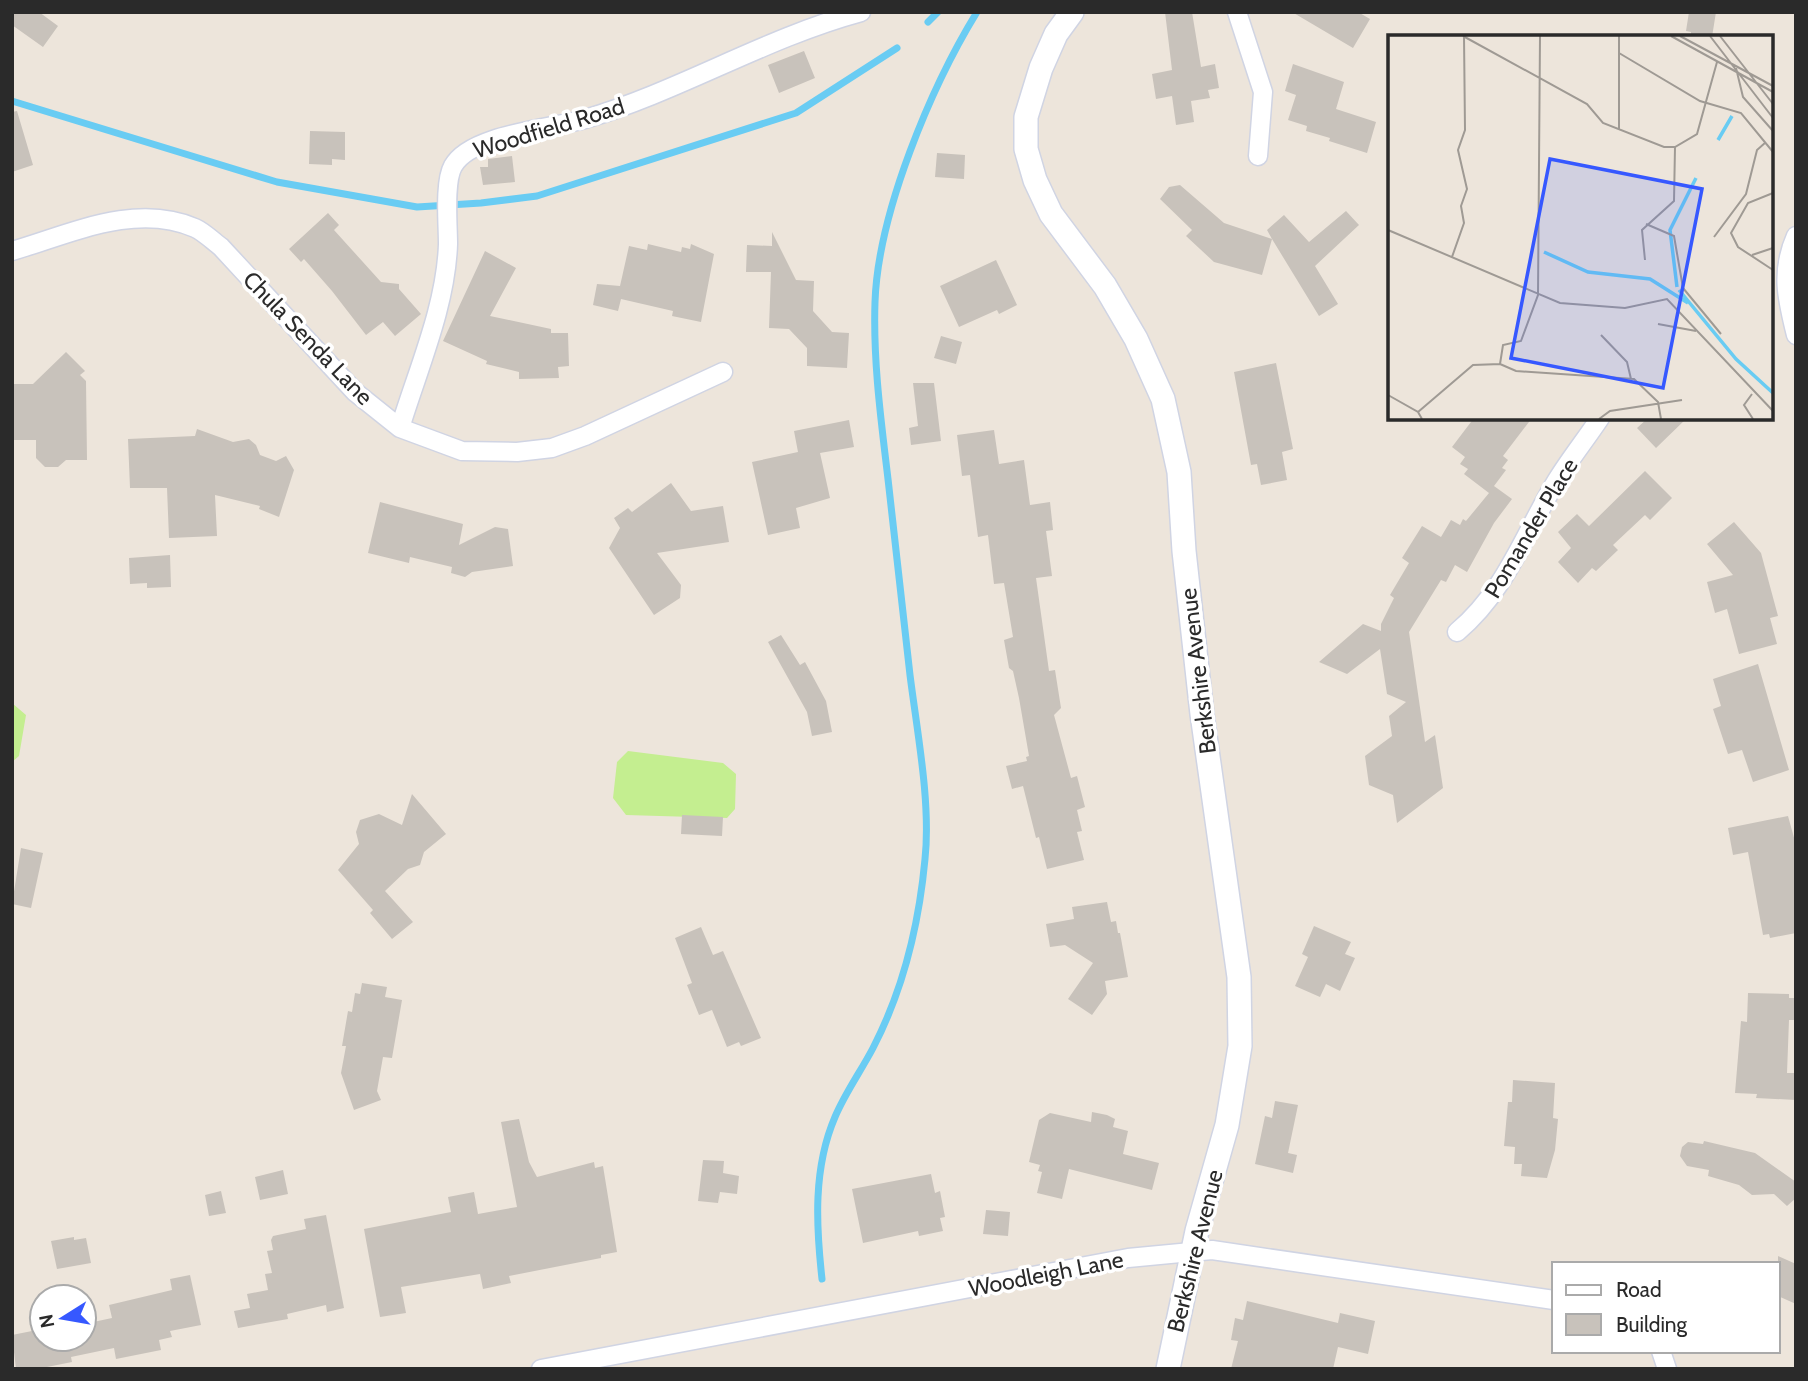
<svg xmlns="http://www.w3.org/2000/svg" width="1808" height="1381" viewBox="0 0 1808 1381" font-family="Cabin,sans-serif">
	<rect width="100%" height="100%" fill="#ede5db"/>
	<path fill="#c4ee90" d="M 12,703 L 26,715 L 19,756 L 12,762 Z
		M 628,751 L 723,763 L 736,774 L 735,809 L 727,818 L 626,815 L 613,798 L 617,762 Z"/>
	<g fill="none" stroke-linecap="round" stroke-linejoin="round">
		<path stroke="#69ccf3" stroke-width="7" d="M 928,22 L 938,12
			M 12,101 L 277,182 L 417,207 L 481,203 L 537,196 L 796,113 L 897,48
			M 822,1279 C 816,1225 813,1168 835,1117 C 845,1093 861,1071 873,1048 C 903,990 919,924 925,859 C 931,803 917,731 910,675 C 903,610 895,544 888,479 C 881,420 873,361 875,302 C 878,213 931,87 977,12"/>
	</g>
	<path fill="#c8c2bb" d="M 12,12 L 39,12 L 58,26 L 43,47 L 12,25 Z
		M 1165,12 L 1192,12 L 1201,67 L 1215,64 L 1219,88 L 1208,90 L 1210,98 L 1191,101 L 1194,122 L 1176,125 L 1172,96 L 1156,99 L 1152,74 L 1172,70 Z
		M 1292,12 L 1358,12 L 1370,19 L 1353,48 Z
		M 1689,12 L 1716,12 L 1712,37 L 1691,37 L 1691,32 L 1686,31 Z
		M 804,51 L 815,78 L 779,93 L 768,65 Z
		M 1293,64 L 1344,82 L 1336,109 L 1376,122 L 1367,153 L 1329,141 L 1330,138 L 1306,131 L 1307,126 L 1288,120 L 1296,95 L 1285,91 Z
		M 17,111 L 33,165 L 12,172 L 12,112 Z
		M 310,131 L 345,132 L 345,160 L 332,159 L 332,165 L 309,164 Z
		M 937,153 L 965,155 L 964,179 L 935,177 Z
		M 512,156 L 515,182 L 483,185 L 480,167 L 488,167 L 488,159 Z
		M 1180,185 L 1224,223 L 1272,239 L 1267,230 L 1284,215 L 1309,242 L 1346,211 L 1359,225 L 1315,266 L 1338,304 L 1319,316 L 1272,239 L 1262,275 L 1214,262 L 1186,236 L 1192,230 L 1160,199 L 1169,187 Z
		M 328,213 L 339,225 L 334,230 L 381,282 L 399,284 L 399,289 L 421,314 L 395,336 L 383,322 L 366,335 L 332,291 L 304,259 L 301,262 L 289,249 Z
		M 772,232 L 796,280 L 814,281 L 813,311 L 832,332 L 849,333 L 847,368 L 807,366 L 807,348 L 789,329 L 769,328 L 771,272 L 746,272 L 747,245 L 772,246 Z
		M 648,244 L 681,252 L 682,247 L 690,249 L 691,244 L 714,254 L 701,322 L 672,316 L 673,311 L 621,299 L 618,311 L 593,305 L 597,284 L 620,286 L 629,246 L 647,250 Z
		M 485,251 L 516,268 L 490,316 L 551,329 L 551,333 L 568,333 L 569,366 L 558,367 L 559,378 L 519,379 L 519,372 L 486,364 L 487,361 L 443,341 Z
		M 996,260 L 1017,305 L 999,314 L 997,310 L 959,327 L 940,286 Z
		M 941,336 L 962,342 L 956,364 L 934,358 Z
		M 66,352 L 85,371 L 80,375 L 86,381 L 87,460 L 66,460 L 58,467 L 45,467 L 36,458 L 36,440 L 12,440 L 12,384 L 33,384 Z
		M 1276,363 L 1293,449 L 1282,452 L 1287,480 L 1261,485 L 1257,464 L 1251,465 L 1234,372 Z
		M 913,383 L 934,383 L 941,441 L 911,445 L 909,428 L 918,426 Z
		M 1474,418 L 1532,418 L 1503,456 L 1508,460 L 1502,468 L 1506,470 L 1494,486 L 1512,499 L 1494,523 L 1467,572 L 1455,565 L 1446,582 L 1441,580 L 1409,632 L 1425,742 L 1435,735 L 1443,788 L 1397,823 L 1393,795 L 1369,785 L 1365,756 L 1392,736 L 1389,716 L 1406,702 L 1387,694 L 1380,649 L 1347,674 L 1319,662 L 1363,624 L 1381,631 L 1381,624 L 1394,598 L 1390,595 L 1409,563 L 1402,558 L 1422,526 L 1441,537 L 1451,520 L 1460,525 L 1463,519 L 1466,521 L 1489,493 L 1464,474 L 1468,469 L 1460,464 L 1465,457 L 1452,447 Z
		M 1648,418 L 1687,418 L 1656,448 L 1637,428 Z
		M 849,420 L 854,447 L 820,453 L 830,498 L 796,508 L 800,528 L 768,535 L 752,462 L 798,452 L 794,431 Z
		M 197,429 L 233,442 L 249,439 L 256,445 L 260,455 L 276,461 L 286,456 L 294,470 L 279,517 L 259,509 L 260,506 L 215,495 L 217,536 L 169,538 L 167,488 L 130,488 L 128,439 L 195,436 Z
		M 994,430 L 999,464 L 1024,460 L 1030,505 L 1050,502 L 1053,530 L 1046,531 L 1052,576 L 1036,578 L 1049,671 L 1055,670 L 1061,708 L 1054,715 L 1071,778 L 1077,776 L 1085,807 L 1077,810 L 1082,831 L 1077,832 L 1084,860 L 1047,869 L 1039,837 L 1036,838 L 1023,786 L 1012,789 L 1006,766 L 1027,761 L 1026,757 L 1029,756 L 1019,698 L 1013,671 L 1009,668 L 1004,640 L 1013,637 L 1004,583 L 994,584 L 988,535 L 978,537 L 970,475 L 962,476 L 957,435 Z
		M 1645,471 L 1672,498 L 1650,520 L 1645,515 L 1613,545 L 1618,550 L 1596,571 L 1592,568 L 1578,583 L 1558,562 L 1571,548 L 1558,532 L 1577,514 L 1589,526 Z
		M 671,483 L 691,511 L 723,506 L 729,542 L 657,553 L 681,585 L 680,598 L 654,615 L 609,548 L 620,528 L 614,518 L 628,508 L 632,512 Z
		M 380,502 L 463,524 L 459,545 L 495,527 L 508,529 L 513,566 L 472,572 L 465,577 L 451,573 L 452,567 L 410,557 L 409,563 L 368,553 Z
		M 1734,522 L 1761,553 L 1778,616 L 1770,618 L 1777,644 L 1739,654 L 1727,609 L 1715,613 L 1707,582 L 1733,575 L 1707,544 Z
		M 170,555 L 171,587 L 147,588 L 147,583 L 130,584 L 129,558 Z
		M 781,635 L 800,665 L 805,662 L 826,701 L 832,732 L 812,736 L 807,712 L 768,642 Z
		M 1758,664 L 1789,770 L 1753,782 L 1742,750 L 1728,754 L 1713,709 L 1721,706 L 1713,679 Z
		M 412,794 L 446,834 L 424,852 L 420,865 L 408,869 L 385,891 L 413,922 L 392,939 L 370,913 L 373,910 L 338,870 L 359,844 L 356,832 L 360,820 L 379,814 L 402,825 Z
		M 682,815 L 723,817 L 722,836 L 681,834 Z
		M 1788,816 L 1796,845 L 1796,933 L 1770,938 L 1769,934 L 1763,935 L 1748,852 L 1733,855 L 1728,828 Z
		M 21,848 L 43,853 L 31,908 L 12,904 Z
		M 1107,902 L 1111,922 L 1116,921 L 1118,933 L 1120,933 L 1128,977 L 1105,981 L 1107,994 L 1092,1015 L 1068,999 L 1093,963 L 1065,945 L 1050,947 L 1046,924 L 1074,919 L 1072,907 Z
		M 1314,926 L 1351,942 L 1345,954 L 1355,958 L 1340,991 L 1326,984 L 1320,997 L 1295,986 L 1308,957 L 1302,954 Z
		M 701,927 L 713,955 L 723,951 L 761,1038 L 741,1046 L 739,1042 L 727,1047 L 712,1010 L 699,1015 L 687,985 L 692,983 L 675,938 Z
		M 362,983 L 387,987 L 385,997 L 402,1000 L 392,1058 L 383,1057 L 377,1091 L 381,1100 L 354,1110 L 341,1073 L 346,1046 L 342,1046 L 348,1011 L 352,1012 L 355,993 L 360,994 Z
		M 1748,993 L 1789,994 L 1789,998 L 1796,998 L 1796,1020 L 1789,1020 L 1787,1073 L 1796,1073 L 1796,1100 L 1756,1098 L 1757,1094 L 1735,1093 L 1741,1021 L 1747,1022 Z
		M 1513,1080 L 1555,1083 L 1553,1118 L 1558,1119 L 1555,1150 L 1547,1178 L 1521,1176 L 1522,1164 L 1514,1164 L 1515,1147 L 1504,1146 L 1508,1102 L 1512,1102 Z
		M 1275,1101 L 1298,1105 L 1288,1153 L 1297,1155 L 1293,1173 L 1255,1164 L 1265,1116 L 1272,1118 Z
		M 1092,1112 L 1107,1115 L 1115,1119 L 1113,1127 L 1128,1131 L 1123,1154 L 1159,1163 L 1152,1190 L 1069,1169 L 1062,1199 L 1037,1193 L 1042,1172 L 1038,1171 L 1040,1165 L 1029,1162 L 1039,1120 L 1050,1113 L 1091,1122 Z
		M 519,1119 L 529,1162 L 537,1177 L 594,1162 L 595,1168 L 603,1166 L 617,1252 L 601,1255 L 601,1258 L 509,1276 L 511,1283 L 483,1289 L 480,1274 L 401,1287 L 406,1313 L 380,1317 L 364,1229 L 451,1212 L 448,1197 L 474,1192 L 478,1214 L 517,1207 L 501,1122 Z
		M 1704,1141 L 1755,1153 L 1796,1182 L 1796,1198 L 1787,1206 L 1774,1194 L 1752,1195 L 1739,1185 L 1708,1176 L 1709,1170 L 1687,1166 L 1680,1156 L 1682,1147 L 1688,1142 L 1703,1144 Z
		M 703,1160 L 724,1161 L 723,1173 L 739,1176 L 737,1194 L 720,1192 L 718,1203 L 698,1201 Z
		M 283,1170 L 288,1194 L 260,1200 L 255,1177 Z
		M 931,1174 L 935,1193 L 940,1191 L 945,1217 L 940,1218 L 943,1231 L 919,1236 L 918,1231 L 863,1243 L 852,1189 Z
		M 221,1191 L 226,1213 L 209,1216 L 205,1195 Z
		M 986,1210 L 1010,1212 L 1008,1236 L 983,1234 Z
		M 326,1215 L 344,1308 L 327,1312 L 326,1305 L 287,1314 L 288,1319 L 238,1328 L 234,1311 L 250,1308 L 247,1294 L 268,1290 L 265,1274 L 272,1273 L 267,1251 L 273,1250 L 271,1240 L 273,1236 L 306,1229 L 304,1219 Z
		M 74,1237 L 74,1240 L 86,1238 L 91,1263 L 57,1269 L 51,1241 Z
		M 1778,1256 L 1796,1264 L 1796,1304 L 1778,1296 Z
		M 190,1275 L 201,1325 L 170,1331 L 172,1337 L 159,1340 L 161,1350 L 116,1359 L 114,1348 L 71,1357 L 72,1362 L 37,1369 L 16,1369 L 12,1335 L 42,1329 L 42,1339 L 84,1339 L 84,1324 L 112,1318 L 109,1305 L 172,1290 L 170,1279 Z
		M 1247,1301 L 1338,1323 L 1340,1313 L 1375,1321 L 1368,1354 L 1338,1347 L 1333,1369 L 1231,1369 L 1238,1341 L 1231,1340 L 1235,1318 L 1243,1320 Z"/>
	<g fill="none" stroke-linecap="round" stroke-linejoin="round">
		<defs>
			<path id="minor" d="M 1237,12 L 1263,92 L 1258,156
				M 1796,236 C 1780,272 1787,299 1796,335
				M 12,251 C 70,234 136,202 195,228 C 204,232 213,241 221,247 L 355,392 L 400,428 L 462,451 L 517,452 L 552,448 L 585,436 L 723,372
				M 400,428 C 418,369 446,306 448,244 C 448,224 444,182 453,166 C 471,134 551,129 585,119 C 680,91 765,38 861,12
				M 1457,632 C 1506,591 1524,534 1557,480 C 1570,459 1586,439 1600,418
				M 1661,1351 L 1667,1369
				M 541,1369 L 1128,1258 L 1212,1250 L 1554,1300"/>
			<path id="tertiary" d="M 1072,12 L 1056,34 L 1041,68 L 1026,117 L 1026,149 L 1035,180 L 1051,214 L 1105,286 L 1136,339 L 1163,399 L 1179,472 L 1184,551 L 1202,714 L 1239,977 L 1240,1046 L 1227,1125 L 1197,1231 L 1168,1369"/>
		</defs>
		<use href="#minor" stroke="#d0d4e3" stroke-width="21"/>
		<use href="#tertiary" stroke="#d0d4e3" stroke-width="26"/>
		<use href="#minor" stroke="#fff" stroke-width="18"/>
		<use href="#tertiary" stroke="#fff" stroke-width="23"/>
	</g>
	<g text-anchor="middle" stroke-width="7" stroke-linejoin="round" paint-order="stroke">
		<g font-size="23" fill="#2a2a2a" stroke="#fff">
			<text transform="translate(549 128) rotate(-17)" y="8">Woodfield Road</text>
			<text transform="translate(308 338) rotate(46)" y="8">Chula Senda Lane</text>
			<text transform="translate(1531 528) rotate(-59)" y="8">Pomander Place</text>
			<text transform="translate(1198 671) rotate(-97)" y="8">Berkshire Avenue</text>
			<text transform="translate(1195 1251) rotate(-76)" y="8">Berkshire Avenue</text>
			<text transform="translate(1046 1274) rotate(-11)" y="8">Woodleigh Lane</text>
		</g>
	</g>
	<g transform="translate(1388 35)">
		<rect width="385" height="385" fill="#ede5db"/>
		<path fill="none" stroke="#69ccf3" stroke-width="3.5" d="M 330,105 L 344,81M 156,217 L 200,237 L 262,244 L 300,268M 289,252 L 282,195 L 308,143M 291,255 L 348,324 L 385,358"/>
		<path fill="none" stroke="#9f9a94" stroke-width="2" d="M 75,1 L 199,69 L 215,88 L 276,112 L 287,112 L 309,99 L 329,27M 283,1 L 385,57M 292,1 L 385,51M 322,1 L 385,83M 332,1 L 385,69M 231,18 L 312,66 L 353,78 L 385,117M 348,33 L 355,62 L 385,96M 231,95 L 231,1M 385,158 L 360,168 L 343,198 L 350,212 L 385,235M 258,189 L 286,201 L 295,253 L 333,299M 0,195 L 172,268 L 237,273 L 279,264 L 385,376M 326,202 L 358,159 L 369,115 L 378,107M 364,220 L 385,213M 64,222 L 76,188 L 73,171 L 79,154 L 70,115 L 77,95 L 76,1M 257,225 L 254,195 L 286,166 L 287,112M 270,289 L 308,296M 213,300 L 239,327 L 243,344M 112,329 L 128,336 L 246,344 L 270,367 L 273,384M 364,359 L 356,370 L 365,384M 0,360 L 30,377 L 34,384M 30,377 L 85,330 L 112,329 L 115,310 L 133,306 L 150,260 L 152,1M 211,384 L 222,376 L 294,365"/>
		<path fill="#3658ff" fill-opacity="0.15" stroke="#3658ff" stroke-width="3.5" d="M 162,124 L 314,154 L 275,353 L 123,323 Z"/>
		<rect width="385" height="385" fill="none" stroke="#2a2a2a" stroke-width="3.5"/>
	</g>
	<rect width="1808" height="1381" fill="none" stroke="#2a2a2a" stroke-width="28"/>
	<rect x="1552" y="1262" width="228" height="91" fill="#ffffff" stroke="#aaaaaa" stroke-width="2"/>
	<rect x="1566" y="1285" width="35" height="10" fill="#ffffff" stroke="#aaaaaa" stroke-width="2"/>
	<text x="1616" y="1297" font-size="21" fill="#2a2a2a">Road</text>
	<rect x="1566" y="1314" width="35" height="21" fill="#c8c2bb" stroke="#aaaaaa" stroke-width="2"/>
	<text x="1616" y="1332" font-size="21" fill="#2a2a2a">Building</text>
	<g transform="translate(63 1318) rotate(259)"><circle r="33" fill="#ffffff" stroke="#aaaaaa" stroke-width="2"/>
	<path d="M0-5L12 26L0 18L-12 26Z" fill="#3658ff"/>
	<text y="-10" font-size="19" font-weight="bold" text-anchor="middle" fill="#2a2a2a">N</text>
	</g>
</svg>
